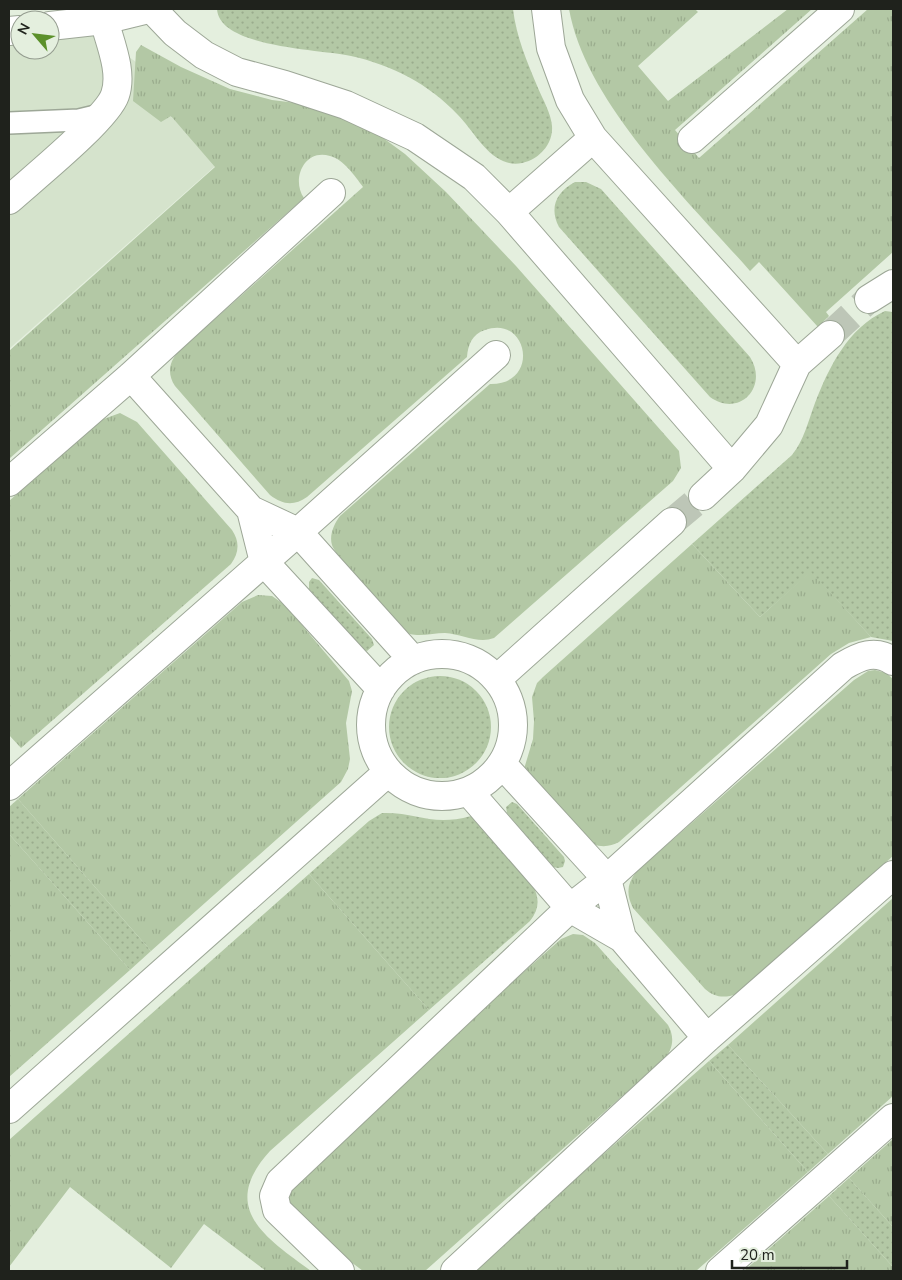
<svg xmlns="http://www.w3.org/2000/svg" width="902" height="1280" viewBox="0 0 902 1280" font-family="'Nunito Sans',sans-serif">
	<defs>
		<pattern id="grass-tufts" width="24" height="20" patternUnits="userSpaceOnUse" patternTransform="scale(1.25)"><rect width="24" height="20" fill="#b3c8a5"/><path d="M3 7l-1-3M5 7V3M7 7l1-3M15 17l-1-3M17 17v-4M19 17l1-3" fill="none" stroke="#9aac8d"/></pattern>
		<pattern id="park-dots" width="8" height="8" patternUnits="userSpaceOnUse" patternTransform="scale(1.25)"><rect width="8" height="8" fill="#b3c8a5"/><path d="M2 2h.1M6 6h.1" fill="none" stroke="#9aac8d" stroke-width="1.8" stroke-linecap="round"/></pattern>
	</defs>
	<rect width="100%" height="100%" fill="#e4efde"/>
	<path fill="#d5e3cc" d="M 88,29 L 187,97 L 259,127 L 9,349 L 9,39 L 20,38 L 20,50 L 50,50 L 50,34 Z"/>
	<path fill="url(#grass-tufts)" d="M 569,9 L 695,9 L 698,12 L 638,66 L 668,101 L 788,9 L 812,9 L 675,130 L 699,158 L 868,9 L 893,9 L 893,252 L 826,312 L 829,316 L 818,327 L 759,262 L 750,271 C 688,200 586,104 569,9 Z
		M 141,45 L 181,67 L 230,89 L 272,100 L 296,103 L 364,124 L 405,154 L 446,192 L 516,266 L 679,451 L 681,468 L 673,481 L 494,638 C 478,644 462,634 445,633 C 434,633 421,637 410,634 C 398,630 336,558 332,545 C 329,535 334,524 340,516 L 490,384 C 541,385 528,314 485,330 C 472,334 468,345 467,357 L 307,497 C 294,506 283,505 270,495 L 175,386 C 167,374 169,362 178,352 L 363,187 C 355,176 343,159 330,156 C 304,148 291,180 304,198 L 9,459 L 9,351 L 215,167 L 171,116 L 161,122 L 133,101 L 136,52 Z
		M 120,413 L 137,422 L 232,530 C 240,542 239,553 231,564 L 21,748 L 9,735 L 9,501 L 101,420 Z
		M 692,544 L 760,617 L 811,571 L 871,637 L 849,643 L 831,654 L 619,842 C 611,846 603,848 593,844 L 524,769 L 533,739 L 534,721 L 532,697 L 537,683 L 543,677 Z
		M 258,595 L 272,596 L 285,605 L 349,681 L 352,691 L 346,723 L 350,759 L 348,769 L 341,782 L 151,951 L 18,799 L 242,602 Z
		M 875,670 L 886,673 L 893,679 L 893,856 L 737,994 C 725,998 715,998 705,989 L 633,908 C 626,894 627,884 636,872 L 854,680 L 868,671 Z
		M 9,834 L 130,970 L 9,1077 Z
		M 309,874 L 429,1010 L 270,1151 C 218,1208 266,1238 311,1271 L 266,1271 L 204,1224 L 171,1268 L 70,1187 L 9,1267 L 9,1140 Z
		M 893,898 L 893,1096 L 828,1154 L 728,1045 Z
		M 573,934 L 583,935 L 595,943 L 668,1025 C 675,1037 673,1050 664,1059 L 425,1271 L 363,1271 L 294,1219 L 283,1195 L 292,1177 L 561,939 Z
		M 709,1061 L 808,1172 L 696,1271 L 471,1271 Z
		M 893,1139 L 893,1227 L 849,1178 Z
		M 829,1196 L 893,1267 L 893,1271 L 744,1271 Z"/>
	<path fill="url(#park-dots)" d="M 217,9 L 513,9 C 516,36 527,62 538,88 C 543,100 551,113 552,126 C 554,151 525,171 503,161 C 484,153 472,129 458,115 C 429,84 392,65 351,56 C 321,49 219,48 217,9 Z
		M 575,182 L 586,182 L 601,189 L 750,357 C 769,387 739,418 710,397 L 559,227 C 549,208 556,192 575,182 Z
		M 885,311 L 893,312 L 893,641 L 871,637 L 811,572 L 760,617 L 692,544 L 792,455 C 804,440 808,422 815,403 C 829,367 848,328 885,311 Z
		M 312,578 L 319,580 L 372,639 L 374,645 L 367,651 L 362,649 L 309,589 L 309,582 Z
		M389 727a51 51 0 1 1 102 0a51 51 0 1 1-102 0Z
		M 18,799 L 151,951 L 130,970 L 9,834 L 9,807 Z
		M 512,802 L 517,804 L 564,857 L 565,861 L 563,867 L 558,868 L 553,867 L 507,813 L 506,807 Z
		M 382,813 C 418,812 431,827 471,816 L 533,886 C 540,899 539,910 530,921 L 429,1010 L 309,874 L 369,821 Z
		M 728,1045 L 828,1154 L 808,1172 L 709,1061 Z
		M 849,1178 L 893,1227 L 893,1267 L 829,1196 Z"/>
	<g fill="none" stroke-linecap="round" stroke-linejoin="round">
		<path stroke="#bdc6b7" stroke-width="28" stroke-dasharray="28 14" stroke-linecap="butt" d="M 830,335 L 869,299
			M 672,522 L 703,496"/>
		<defs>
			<path id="lane" d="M 9,123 L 79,120 L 104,114"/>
			<path id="street" d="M 152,9 L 175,33 L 204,55 L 237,72 L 285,85 L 346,105 L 415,137 L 474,177 L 509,212 L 732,469
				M 546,9 L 551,48 L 570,100 L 593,138 L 797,364
				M 692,139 L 840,9
				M 9,200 C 31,180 107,119 115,95 C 123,72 110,43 104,20
				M 509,212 L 593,138
				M 869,299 L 893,284
				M 131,376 L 251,510 L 298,532 L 413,660
				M 9,482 L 131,376 L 331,193
				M 703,496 L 732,469 L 769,425 L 797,364 L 830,335
				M 251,510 L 264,562 L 381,689
				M371 725a71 71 0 1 1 142 0a71 71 0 1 1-142 0Z
				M 497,679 L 672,522
				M 502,764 L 607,879 L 622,938
				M 9,786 L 298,532 L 496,355
				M 469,792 L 570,908 L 622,938 L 707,1038
				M 9,1109 L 388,772
				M 340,1271 L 277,1210 L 274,1196 L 280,1182 L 570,908 L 607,879 L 843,666 C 860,656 875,649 893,661
				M 455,1271 L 707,1038 L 893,875
				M 720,1271 L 893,1118"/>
			<path id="secondary" d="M 50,26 L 104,20 L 149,9
				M 9,31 L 20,30"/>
		</defs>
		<use href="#lane" stroke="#9da797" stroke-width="24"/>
		<use href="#street" stroke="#9da797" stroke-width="30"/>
		<use href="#secondary" stroke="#9da797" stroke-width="30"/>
		<use href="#lane" stroke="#fff" stroke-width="21"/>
		<use href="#street" stroke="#fff" stroke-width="28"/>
		<use href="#secondary" stroke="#fff" stroke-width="28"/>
	</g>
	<rect width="902" height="1280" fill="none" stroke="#1f221c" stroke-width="20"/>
	<g transform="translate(35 35) rotate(298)"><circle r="24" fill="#e4efde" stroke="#959d90"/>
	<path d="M0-4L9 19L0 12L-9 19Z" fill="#5b902a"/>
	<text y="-8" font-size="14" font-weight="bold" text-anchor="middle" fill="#1f221c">N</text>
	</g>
	<path d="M732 1260v8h115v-8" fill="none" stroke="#1f221c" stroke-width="2.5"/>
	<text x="740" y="1260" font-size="15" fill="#1f221c" stroke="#e4efde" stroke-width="4" paint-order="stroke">20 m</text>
</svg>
